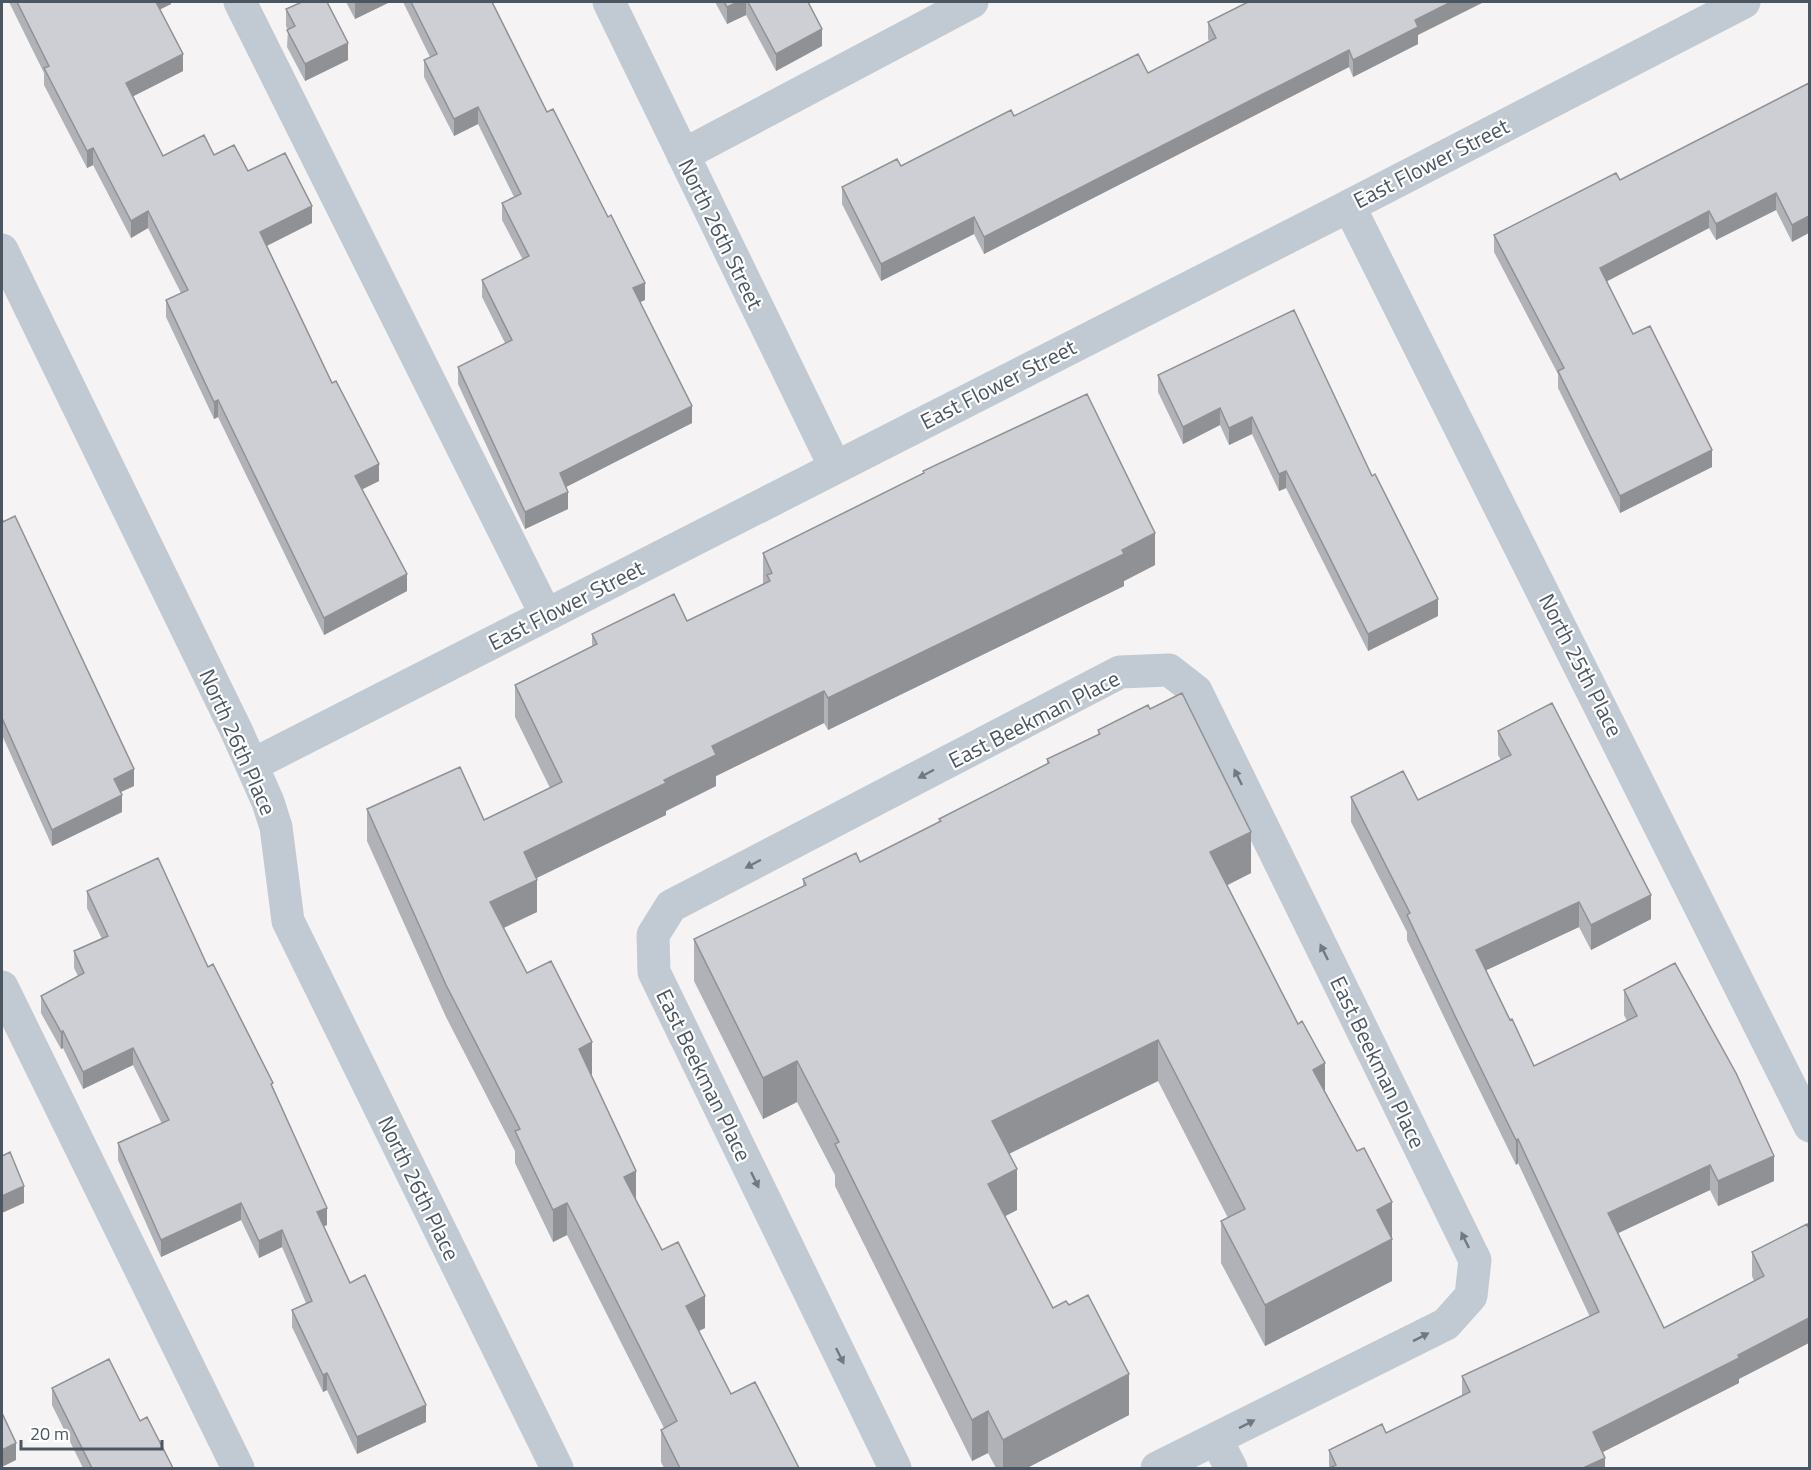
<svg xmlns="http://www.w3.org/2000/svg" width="1811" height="1470" viewBox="0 0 1811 1470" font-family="'Titillium Web',sans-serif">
	<rect width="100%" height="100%" fill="#f5f3f3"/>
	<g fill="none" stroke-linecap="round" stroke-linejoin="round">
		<path stroke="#c1cad2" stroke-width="33" d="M 240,2 L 546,615
			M 609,2 L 835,467
			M 683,155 L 972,2
			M 1349,206 L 1810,1126
			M 2,250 L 237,732 L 268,802 L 276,827 L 288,921 L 557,1468
			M 252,765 L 1349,206 L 1744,2
			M 2,987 L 238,1468
			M 1216,1439 L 1231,1468
			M 895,1468 L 654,972 L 653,935 L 671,906 L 1120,672 L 1169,670 L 1196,691 L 1475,1260 L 1471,1296 L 1446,1324 L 1157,1468"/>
	</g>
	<path fill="#b0b2b7" d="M 9,2 L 171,2 L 171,4 L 160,9 L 183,71 L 133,96 L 163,156 L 214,155 L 248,171 L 312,223 L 267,246 L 379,481 L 362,489 L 407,591 L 324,635 L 218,417 L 214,419 L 166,317 L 166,300 L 181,293 L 148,228 L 131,238 L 93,165 L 87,168 L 44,85 L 44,73 Z
		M 346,2 L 390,2 L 355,19 Z
		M 403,2 L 492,2 L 547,112 L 645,300 L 640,302 L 692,423 L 566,487 L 568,509 L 525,529 L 458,384 L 458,367 L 505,343 L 482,297 L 482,280 L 523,260 L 502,220 L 502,203 L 514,197 L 478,124 L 454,136 L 424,77 L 424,60 L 430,57 Z
		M 715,2 L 808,2 L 822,46 L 776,71 L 746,15 L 727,24 Z
		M 286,9 L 348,60 L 305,81 L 287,47 L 288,30 L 286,26 Z
		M 1208,22 L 1418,35 L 1418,44 L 1353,77 L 1349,67 L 984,254 L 974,234 L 881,281 L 842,204 L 842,187 L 901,166 L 1014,116 L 1148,73 L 1209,41 L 1208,39 Z
		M 1809,83 L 1792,242 L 1776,210 L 1716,240 L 1709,228 L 1606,281 L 1633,334 L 1712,467 L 1620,513 L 1558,388 L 1558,374 L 1494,252 L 1494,235 L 1620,180 Z
		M 1294,310 L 1438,616 L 1368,651 L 1286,488 L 1279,491 L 1252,434 L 1229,445 L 1220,425 L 1183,444 L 1158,392 L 1158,375 Z
		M 923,471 L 1155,565 L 1124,581 L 1124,586 L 828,730 L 824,723 L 716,776 L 716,786 L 666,811 L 666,815 L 537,878 L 537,912 L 504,928 L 527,973 L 592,1074 L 591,1075 L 636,1201 L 662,1250 L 705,1328 L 699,1331 L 731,1394 L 799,1468 L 664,1468 L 661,1462 L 661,1430 L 664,1428 L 567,1235 L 553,1242 L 515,1163 L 515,1151 L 446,1017 L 367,841 L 367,809 L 484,820 L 550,788 L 515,717 L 515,685 L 592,646 L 592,634 L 687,621 L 763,584 L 763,553 L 923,474 Z
		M 2,518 L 134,786 L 121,792 L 122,812 L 52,846 L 2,735 Z
		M 1098,730 L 1251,873 L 1227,885 L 1325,1091 L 1357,1151 L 1392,1202 L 1392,1281 L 1265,1346 L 1221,1263 L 1221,1221 L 1228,1218 L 1158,1081 L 1009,1154 L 1017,1210 L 1005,1216 L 1053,1308 L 1129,1415 L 1027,1468 L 996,1468 L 988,1453 L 972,1461 L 835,1186 L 835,1175 L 797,1102 L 763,1119 L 694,981 L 694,939 L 803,886 L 803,879 L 860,862 L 939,822 L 939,819 L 1047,764 L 1047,759 L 1098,734 Z
		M 1498,731 L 1651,919 L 1591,950 L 1579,927 L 1486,970 L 1510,1020 L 1534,1066 L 1627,1021 L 1624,1015 L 1624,990 L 1774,1181 L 1718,1206 L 1710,1190 L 1617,1233 L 1664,1328 L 1754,1281 L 1752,1276 L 1752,1252 L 1807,1224 L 1739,1379 L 1739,1383 L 1603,1452 L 1605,1468 L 1329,1468 L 1329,1450 L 1386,1433 L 1462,1395 L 1462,1376 L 1590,1317 L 1518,1163 L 1516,1165 L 1456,1042 L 1407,940 L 1407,932 L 1351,822 L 1351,797 L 1418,800 L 1501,760 L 1498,755 Z
		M 87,891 L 208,967 L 273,1088 L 327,1225 L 324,1226 L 350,1283 L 426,1422 L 357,1454 L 327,1390 L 323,1392 L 292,1327 L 292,1310 L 306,1303 L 282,1247 L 259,1258 L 241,1220 L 161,1257 L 118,1160 L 118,1143 L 162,1124 L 133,1065 L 83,1089 L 63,1048 L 61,1049 L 41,1013 L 41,996 L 78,976 L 74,968 L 74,951 L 102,939 L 87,908 Z
		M 52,1388 L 140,1421 L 173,1468 L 83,1468 L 52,1405 Z"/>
	<path fill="#909195" d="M 153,2 L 171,2 L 171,4 L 153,13 Z
		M 355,2 L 390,2 L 355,19 Z
		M 738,2 L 746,2 L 746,15 L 727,24 L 727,7 Z
		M 1451,2 L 1484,2 L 1418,35 L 1418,44 L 1353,77 L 1353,60 L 1415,20 Z
		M 822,29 L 822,46 L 776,71 L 776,54 Z
		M 348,43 L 348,60 L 305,81 L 305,64 Z
		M 1349,50 L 1349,67 L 984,254 L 984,237 Z
		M 183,54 L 183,71 L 126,100 L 126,83 Z
		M 478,107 L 478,124 L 454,136 L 454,119 Z
		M 93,148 L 93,165 L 87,168 L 87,151 Z
		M 1776,193 L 1776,210 L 1716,240 L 1716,224 Z
		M 312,206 L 312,223 L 260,249 L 260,232 Z
		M 148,211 L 148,228 L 131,238 L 131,221 Z
		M 1709,211 L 1709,228 L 1600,285 L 1600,268 Z
		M 1809,216 L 1809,233 L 1792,242 L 1792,225 Z
		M 974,217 L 974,234 L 881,281 L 881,264 Z
		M 645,283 L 645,300 L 633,305 L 633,288 Z
		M 218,400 L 218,417 L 214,419 L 214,402 Z
		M 692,406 L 692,423 L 560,490 L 560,473 Z
		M 1220,408 L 1220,425 L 1183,444 L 1183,427 Z
		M 1252,417 L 1252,434 L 1229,445 L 1229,428 Z
		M 1712,450 L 1712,467 L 1620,513 L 1620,496 Z
		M 379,464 L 379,481 L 355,493 L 355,476 Z
		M 1286,471 L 1286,488 L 1279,491 L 1279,474 Z
		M 568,492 L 568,509 L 525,529 L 525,512 Z
		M 1155,533 L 1155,565 L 1124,581 L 1124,586 L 828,730 L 828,698 Z
		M 407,574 L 407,591 L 324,635 L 324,618 Z
		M 1438,599 L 1438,616 L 1368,651 L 1368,634 Z
		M 824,691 L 824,723 L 716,776 L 716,786 L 666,811 L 666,815 L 524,884 L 524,852 L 664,780 L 712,746 Z
		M 134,769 L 134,786 L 114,795 L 114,779 Z
		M 122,795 L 122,812 L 52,846 L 52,830 Z
		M 1251,832 L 1251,873 L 1210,894 L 1210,852 Z
		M 537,880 L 537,912 L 490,934 L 490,902 Z
		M 1651,895 L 1651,919 L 1591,950 L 1591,925 Z
		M 1579,902 L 1579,927 L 1476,975 L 1476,950 Z
		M 63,1031 L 63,1048 L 61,1049 L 61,1032 Z
		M 1158,1040 L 1158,1081 L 992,1162 L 992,1121 Z
		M 592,1042 L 592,1074 L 579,1081 L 579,1049 Z
		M 133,1048 L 133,1065 L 83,1089 L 83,1072 Z
		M 797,1061 L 797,1102 L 763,1119 L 763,1078 Z
		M 1325,1063 L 1325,1105 L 1313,1070 Z
		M 1518,1139 L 1518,1163 L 1516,1165 L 1516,1140 Z
		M 1774,1156 L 1774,1181 L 1718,1206 L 1718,1181 Z
		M 1710,1165 L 1710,1190 L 1608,1238 L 1608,1213 Z
		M 1017,1169 L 1017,1210 L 988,1225 L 988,1184 Z
		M 636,1171 L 636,1203 L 624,1177 Z
		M 24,1186 L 24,1203 L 2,1213 L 2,1196 Z
		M 1392,1202 L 1392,1281 L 1265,1346 L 1265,1305 L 1377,1210 Z
		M 241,1203 L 241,1220 L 161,1257 L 161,1240 Z
		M 567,1203 L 567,1235 L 553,1242 L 553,1210 Z
		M 327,1208 L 327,1225 L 317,1229 L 317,1212 Z
		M 282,1230 L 282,1247 L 259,1258 L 259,1241 Z
		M 705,1296 L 705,1328 L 686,1337 L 686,1306 Z
		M 1809,1318 L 1809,1343 L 1739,1379 L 1739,1383 L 1593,1457 L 1593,1432 L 1738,1355 Z
		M 327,1373 L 327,1390 L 323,1392 L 323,1375 Z
		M 1129,1374 L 1129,1415 L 1027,1468 L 1003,1468 L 1003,1440 Z
		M 426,1405 L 426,1422 L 357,1454 L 357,1437 Z
		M 988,1411 L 988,1453 L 972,1461 L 972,1420 Z
		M 16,1443 L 16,1460 L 2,1467 L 2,1450 Z
		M 1605,1458 L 1605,1468 L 1583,1468 Z"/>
	<path fill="#cdcfd5" stroke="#909195" stroke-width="1.5" d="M 17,2 L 156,2 L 183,54 L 126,83 L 163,156 L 204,135 L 214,155 L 234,145 L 248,171 L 285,153 L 312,206 L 260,232 L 332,383 L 336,381 L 379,464 L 355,476 L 407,574 L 324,618 L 218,400 L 214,402 L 166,300 L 188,290 L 148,211 L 131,221 L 93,148 L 87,151 L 44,68 L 49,66 Z
		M 302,2 L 327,2 L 348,43 L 305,64 L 287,30 L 295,26 L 286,9 Z
		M 411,2 L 492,2 L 547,112 L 553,109 L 608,217 L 611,215 L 645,283 L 633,288 L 692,406 L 560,473 L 568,492 L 525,512 L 458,367 L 512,340 L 482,280 L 529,256 L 502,203 L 521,194 L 478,107 L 454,119 L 424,60 L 437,54 Z
		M 724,2 L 738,2 L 727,7 Z
		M 748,2 L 808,2 L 822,29 L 776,54 Z
		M 1248,2 L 1451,2 L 1415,20 L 1418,27 L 1353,60 L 1349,50 L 984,237 L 974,217 L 881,264 L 842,187 L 897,159 L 901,166 L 1011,110 L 1014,116 L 1138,54 L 1148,73 L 1216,38 L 1208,22 Z
		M 1809,83 L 1809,216 L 1792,225 L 1776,193 L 1716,224 L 1709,211 L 1600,268 L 1633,334 L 1650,326 L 1712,450 L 1620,496 L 1558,371 L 1564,368 L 1494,235 L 1616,173 L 1620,180 Z
		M 1294,310 L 1372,476 L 1375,474 L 1438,599 L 1368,634 L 1286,471 L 1279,474 L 1252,417 L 1229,428 L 1220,408 L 1183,427 L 1158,375 Z
		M 1087,394 L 1155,533 L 1122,550 L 1124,554 L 828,698 L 824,691 L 712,746 L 716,755 L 664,780 L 666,783 L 524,852 L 537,880 L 490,902 L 527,973 L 551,961 L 592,1042 L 579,1049 L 636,1171 L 624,1177 L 662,1250 L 678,1242 L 705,1296 L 686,1306 L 731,1394 L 755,1382 L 799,1468 L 680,1468 L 661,1430 L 677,1421 L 567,1203 L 553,1210 L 515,1131 L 520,1129 L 446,985 L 367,809 L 460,767 L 484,820 L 562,782 L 515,685 L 597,644 L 592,634 L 674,594 L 687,621 L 770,581 L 767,575 L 772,573 L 763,553 L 924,473 L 923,471 Z
		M 15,516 L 134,769 L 114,779 L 122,795 L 52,830 L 2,718 L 2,518 L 3,522 Z
		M 1182,693 L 1251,832 L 1210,852 L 1298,1024 L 1302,1021 L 1325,1063 L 1313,1070 L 1357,1151 L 1364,1148 L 1392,1202 L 1377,1210 L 1392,1239 L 1265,1305 L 1221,1221 L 1245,1209 L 1158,1040 L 992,1121 L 1017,1169 L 988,1184 L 1053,1308 L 1066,1301 L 1069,1305 L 1088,1295 L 1129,1374 L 1003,1440 L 988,1411 L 972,1420 L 835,1144 L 839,1142 L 797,1061 L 763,1078 L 694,939 L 806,885 L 803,879 L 856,853 L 860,862 L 941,821 L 939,819 L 1049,763 L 1047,759 L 1100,734 L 1098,730 L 1148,705 L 1150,709 Z
		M 1552,703 L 1651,895 L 1591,925 L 1579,902 L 1476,950 L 1510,1020 L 1512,1019 L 1534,1066 L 1637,1016 L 1624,990 L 1675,963 L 1736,1073 L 1774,1156 L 1718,1181 L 1710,1165 L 1608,1213 L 1664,1328 L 1764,1276 L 1752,1252 L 1807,1224 L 1809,1229 L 1809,1318 L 1738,1355 L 1739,1358 L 1593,1432 L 1605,1458 L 1583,1468 L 1329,1468 L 1336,1465 L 1329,1450 L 1382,1424 L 1386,1433 L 1470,1392 L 1462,1376 L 1599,1312 L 1518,1139 L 1516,1140 L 1456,1018 L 1407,915 L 1410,913 L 1351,797 L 1403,771 L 1418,800 L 1511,755 L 1498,731 Z
		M 158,858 L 208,967 L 213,964 L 273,1083 L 271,1084 L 327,1208 L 317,1212 L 350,1283 L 365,1275 L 426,1405 L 357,1437 L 327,1373 L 323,1375 L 292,1310 L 312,1301 L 282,1230 L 259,1241 L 241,1203 L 161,1240 L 118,1143 L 169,1120 L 133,1048 L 83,1072 L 63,1031 L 61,1032 L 41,996 L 84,973 L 74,951 L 108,936 L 87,891 Z
		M 10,1152 L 24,1186 L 2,1196 L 2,1156 Z
		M 109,1359 L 140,1421 L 147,1417 L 173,1468 L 92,1468 L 52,1388 Z
		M 2,1413 L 16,1443 L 2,1450 Z"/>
	<defs><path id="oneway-solid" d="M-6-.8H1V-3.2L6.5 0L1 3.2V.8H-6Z" transform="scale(1.5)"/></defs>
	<g fill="#6e7983">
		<use href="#oneway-solid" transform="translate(926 774) rotate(152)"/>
		<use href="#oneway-solid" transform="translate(1238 777) rotate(-116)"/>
		<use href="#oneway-solid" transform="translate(753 864) rotate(152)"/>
		<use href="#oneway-solid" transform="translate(1324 952) rotate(-116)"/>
		<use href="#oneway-solid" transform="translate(755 1180) rotate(64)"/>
		<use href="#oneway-solid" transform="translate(1465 1240) rotate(-116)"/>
		<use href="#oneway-solid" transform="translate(1421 1337) rotate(-27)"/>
		<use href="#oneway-solid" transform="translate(840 1356) rotate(64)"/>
		<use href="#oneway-solid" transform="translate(1247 1424) rotate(-27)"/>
	</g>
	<g text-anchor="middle" stroke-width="4.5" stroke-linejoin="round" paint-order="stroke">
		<g font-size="22" fill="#4a5661" stroke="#fff">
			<text transform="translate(1431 163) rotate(-27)" y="8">East Flower Street</text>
			<text transform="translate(721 234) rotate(64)" y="8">North 26th Street</text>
			<text transform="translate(998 384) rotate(-27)" y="8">East Flower Street</text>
			<text transform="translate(566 605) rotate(-27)" y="8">East Flower Street</text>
			<text transform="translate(1581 665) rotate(63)" y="8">North 25th Place</text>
			<text transform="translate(1034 719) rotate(-27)" y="8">East Beekman Place</text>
			<text transform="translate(238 742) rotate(66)" y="8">North 26th Place</text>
			<text transform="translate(1378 1062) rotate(64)" y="8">East Beekman Place</text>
			<text transform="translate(704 1075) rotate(64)" y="8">East Beekman Place</text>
			<text transform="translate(419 1188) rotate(64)" y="8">North 26th Place</text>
		</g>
	</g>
	<rect width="1811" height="1470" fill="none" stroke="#4a5661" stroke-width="6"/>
	<path d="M21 1440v9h141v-9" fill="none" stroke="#4a5661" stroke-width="3"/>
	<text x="30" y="1440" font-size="18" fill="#4a5661" stroke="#ffffff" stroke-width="4.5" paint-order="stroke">20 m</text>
</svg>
